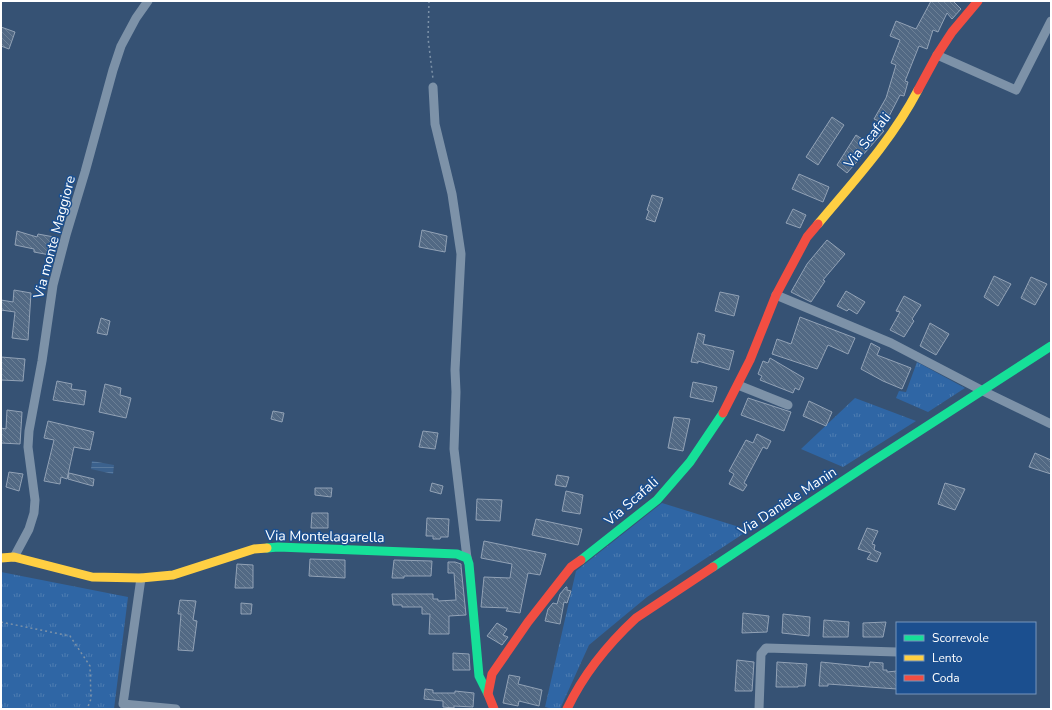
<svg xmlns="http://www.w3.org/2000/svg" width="1052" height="710" viewBox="0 0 1052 710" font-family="'Nunito Sans',sans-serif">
	<defs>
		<pattern id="grass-tufts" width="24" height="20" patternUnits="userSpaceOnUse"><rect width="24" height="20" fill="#2f66a5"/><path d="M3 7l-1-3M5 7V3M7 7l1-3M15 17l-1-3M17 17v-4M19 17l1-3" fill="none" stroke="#4e7db2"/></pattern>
		<pattern id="water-rules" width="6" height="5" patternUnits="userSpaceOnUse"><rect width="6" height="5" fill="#3b618d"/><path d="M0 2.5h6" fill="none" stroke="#58799e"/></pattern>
		<pattern id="building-back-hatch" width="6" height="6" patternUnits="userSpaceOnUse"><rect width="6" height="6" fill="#526984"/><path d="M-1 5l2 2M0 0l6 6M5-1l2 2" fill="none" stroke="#6c8096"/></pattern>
	</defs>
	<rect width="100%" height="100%" fill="#365274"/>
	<path fill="url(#grass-tufts)" d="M 917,362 L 965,388 L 928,412 L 896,398 L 899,391 L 906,392 Z
		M 855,398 L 916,421 L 843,467 L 801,449 Z
		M 662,503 L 749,530 L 647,597 L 589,645 L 560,709 L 553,709 L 545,707 L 576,571 Z
		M 1,572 L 128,597 L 114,709 L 1,709 Z"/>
	<path fill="url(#water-rules)" d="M 92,461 L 114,465 L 113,474 L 91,469 Z"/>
	<path fill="url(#building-back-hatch)" stroke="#92a2b6" d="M 931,1 L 953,1 L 961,9 L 952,19 L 947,13 L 938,32 L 933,30 L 927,49 L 919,46 L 905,81 L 908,82 L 904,96 L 900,95 L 882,130 L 884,131 L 847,173 L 837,165 L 856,135 L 865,141 L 879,121 L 874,119 L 886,98 L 896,65 L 891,63 L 900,40 L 890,36 L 896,21 L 916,29 Z
		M 1,27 L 15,32 L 9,49 L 1,46 Z
		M 832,117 L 844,125 L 818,165 L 806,157 Z
		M 799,174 L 829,187 L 823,202 L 792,189 Z
		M 652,195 L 663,198 L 655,222 L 646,219 L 649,211 L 647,210 Z
		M 793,209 L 806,215 L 800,228 L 786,223 Z
		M 422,230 L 447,236 L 445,252 L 419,247 Z
		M 17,231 L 37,237 L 38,234 L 54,237 L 50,255 L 34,252 L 34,249 L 15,245 Z
		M 827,240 L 845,254 L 823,280 L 825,281 L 811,302 L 791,292 L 807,264 Z
		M 994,276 L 1011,284 L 998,306 L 984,297 Z
		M 1031,277 L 1047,284 L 1035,305 L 1021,298 Z
		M 14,290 L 31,293 L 28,340 L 12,338 L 15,312 L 1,310 L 1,300 L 13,302 Z
		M 846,291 L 865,302 L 857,314 L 849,309 L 847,311 L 837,306 Z
		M 720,292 L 739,296 L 734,316 L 715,311 Z
		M 904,296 L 921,305 L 912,319 L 914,321 L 904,337 L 890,330 L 900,312 L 896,311 Z
		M 800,317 L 855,338 L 848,354 L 828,345 L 817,369 L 772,354 L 777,339 L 791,344 Z
		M 101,318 L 110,321 L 107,335 L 97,333 Z
		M 930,323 L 949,334 L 936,355 L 920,346 Z
		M 698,333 L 705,335 L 703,344 L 734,351 L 729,370 L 698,361 L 698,363 L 691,362 Z
		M 871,343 L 880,348 L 877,355 L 911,368 L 902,389 L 883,381 L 861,369 Z
		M 1,357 L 25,359 L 23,381 L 1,380 Z
		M 770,358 L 804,378 L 799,390 L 795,388 L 793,393 L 760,380 L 762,376 L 758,374 L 763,361 L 768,363 Z
		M 57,381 L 72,384 L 71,389 L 86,391 L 84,405 L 53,400 Z
		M 693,382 L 717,387 L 713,402 L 690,397 Z
		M 105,384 L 121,388 L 120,395 L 131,398 L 126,418 L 99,412 Z
		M 748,398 L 791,412 L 784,431 L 741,415 Z
		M 809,401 L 832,412 L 826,426 L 803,416 Z
		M 7,410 L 22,412 L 20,444 L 1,443 L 1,428 L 6,429 Z
		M 273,411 L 284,413 L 282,422 L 271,419 Z
		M 674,417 L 690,419 L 683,451 L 668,448 Z
		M 48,421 L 94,432 L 90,450 L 74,447 L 67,479 L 61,477 L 60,484 L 44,481 L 54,440 L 44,438 Z
		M 423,431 L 438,433 L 435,449 L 419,447 Z
		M 757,434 L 771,441 L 767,449 L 763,447 L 744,483 L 747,485 L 743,491 L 729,484 L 734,474 L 729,471 L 746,440 L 753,443 Z
		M 1035,453 L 1051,460 L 1051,474 L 1029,467 Z
		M 9,472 L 23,474 L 19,491 L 6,487 Z
		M 69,473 L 94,479 L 93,486 L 68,479 Z
		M 557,475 L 569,477 L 566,487 L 555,485 Z
		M 432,483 L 443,486 L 441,494 L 430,491 Z
		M 945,483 L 965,489 L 955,510 L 938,504 Z
		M 315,488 L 332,488 L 331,497 L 315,495 Z
		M 566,491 L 583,495 L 580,514 L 562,511 Z
		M 477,499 L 502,500 L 500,521 L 476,520 Z
		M 312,513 L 328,513 L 328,528 L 311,528 Z
		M 427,518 L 449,519 L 448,537 L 441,537 L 440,539 L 433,539 L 433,536 L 426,536 Z
		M 536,519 L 582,529 L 578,545 L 532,535 Z
		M 867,528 L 878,531 L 872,544 L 875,545 L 874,550 L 881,553 L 877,562 L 867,559 L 871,553 L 858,549 Z
		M 484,541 L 546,554 L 540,575 L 528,573 L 520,613 L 506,611 L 508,608 L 481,607 L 484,577 L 510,578 L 512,564 L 481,558 Z
		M 310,559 L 345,560 L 345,578 L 309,576 Z
		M 394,560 L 432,561 L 431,576 L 404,576 L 404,578 L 392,578 Z
		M 448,562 L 455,562 L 461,564 L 461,566 L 466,615 L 449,616 L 449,634 L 429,634 L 430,614 L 422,614 L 422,607 L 402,607 L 402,605 L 393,605 L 392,594 L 433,594 L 433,599 L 438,599 L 438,601 L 456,600 L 454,573 L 448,573 Z
		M 237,564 L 253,565 L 253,588 L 235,588 Z
		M 566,587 L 567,587 L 567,590 L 571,591 L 567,603 L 564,602 L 560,624 L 545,621 L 548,609 L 553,603 L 557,604 L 560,594 Z
		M 180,600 L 196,601 L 193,620 L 197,621 L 193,651 L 178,650 L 181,614 L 178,614 Z
		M 241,603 L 252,604 L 251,614 L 241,614 Z
		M 743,613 L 769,616 L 767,632 L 742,633 Z
		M 783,614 L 810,617 L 809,636 L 782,633 Z
		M 824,620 L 849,622 L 848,637 L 823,637 Z
		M 886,622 L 883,637 L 863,637 L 863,623 Z
		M 497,623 L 507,629 L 503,635 L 508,637 L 502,645 L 487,636 Z
		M 453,653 L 469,654 L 470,670 L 453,670 Z
		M 737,660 L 754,662 L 752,691 L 735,691 Z
		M 777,662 L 807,664 L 805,686 L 798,686 L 798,687 L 776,687 Z
		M 821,662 L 869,667 L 870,662 L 883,663 L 883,670 L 887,670 L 887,672 L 897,671 L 897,689 L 828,684 L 828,686 L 819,686 Z
		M 509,675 L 520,677 L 518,684 L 542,690 L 539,706 L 519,701 L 518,706 L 503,703 Z
		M 425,689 L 433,690 L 433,693 L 455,693 L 455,691 L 474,693 L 473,707 L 454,706 L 454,708 L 443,707 L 443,701 L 424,699 Z"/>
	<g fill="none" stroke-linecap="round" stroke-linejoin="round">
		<path stroke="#7d92a8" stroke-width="1.5" stroke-dasharray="2 3" stroke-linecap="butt" d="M 429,1 L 428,38 L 433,79
			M 1,622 L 70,636 L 90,666 L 91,699 L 87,709"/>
		<path stroke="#7d92a8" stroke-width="9" d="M 937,55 L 1016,90 L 1051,21
			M 433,87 L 435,124 L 452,194 L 461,254 L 455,370 L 456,392 L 454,449 L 467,558
			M 776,295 L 891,343 L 983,391 L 1051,424
			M 738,385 L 788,405
			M 14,557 L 29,529 L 34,513 L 35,500 L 28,447 L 29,431 L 42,361 L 53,285 L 66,235 L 85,172 L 113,70 L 121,46 L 136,18 L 148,1
			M 141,578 L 123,704 L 176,709
			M 759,709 L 761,654 L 766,648 L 897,652"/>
		<path stroke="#16e098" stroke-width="9" d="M 267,548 L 278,547 L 457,554 L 467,558 L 469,564 L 479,676 L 488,694
			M 581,560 L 657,500 L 690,462 L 723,413
			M 713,567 L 870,463 L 1051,346"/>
		<path stroke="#ffcf43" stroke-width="9" d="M 818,224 C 854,181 892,140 918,90
			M 1,558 L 14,557 L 92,577 L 141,578 L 173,575 L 254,549 L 267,548"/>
		<path stroke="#f24e42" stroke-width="9" d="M 918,90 L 937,55 L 952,32 L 978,1
			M 723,413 L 750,360 L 776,295 L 807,237 L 818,224
			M 494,709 L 488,694 L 492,674 L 528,622 L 571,567 L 581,560
			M 567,709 C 584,673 607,645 636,618 L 713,567"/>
	</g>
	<g text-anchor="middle" stroke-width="3" stroke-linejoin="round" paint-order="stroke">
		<g font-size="14" fill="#fff" stroke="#1b4f8f">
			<text transform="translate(867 140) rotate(-52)" y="5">Via Scafali</text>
			<text transform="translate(54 237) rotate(-75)" y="5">Via monte Maggiore</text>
			<text transform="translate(631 501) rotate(-41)" y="5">Via Scafali</text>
			<text transform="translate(787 501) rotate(-33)" y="5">Via Daniele Manin</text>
			<text transform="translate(325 536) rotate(1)" y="5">Via Montelagarella</text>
		</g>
	</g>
	<rect width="1052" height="710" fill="none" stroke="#ffffff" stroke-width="4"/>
	<rect x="896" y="622" width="140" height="72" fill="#1b4f8f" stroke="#7695bc"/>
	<rect x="904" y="635" width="20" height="6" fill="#16e098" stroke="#7695bc"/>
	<text x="932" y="642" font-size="12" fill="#ffffff">Scorrevole</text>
	<rect x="904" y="655" width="20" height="6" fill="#ffcf43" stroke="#7695bc"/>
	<text x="932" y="662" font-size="12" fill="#ffffff">Lento</text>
	<rect x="904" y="675" width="20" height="6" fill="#f24e42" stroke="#7695bc"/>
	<text x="932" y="682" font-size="12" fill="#ffffff">Coda</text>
</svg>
